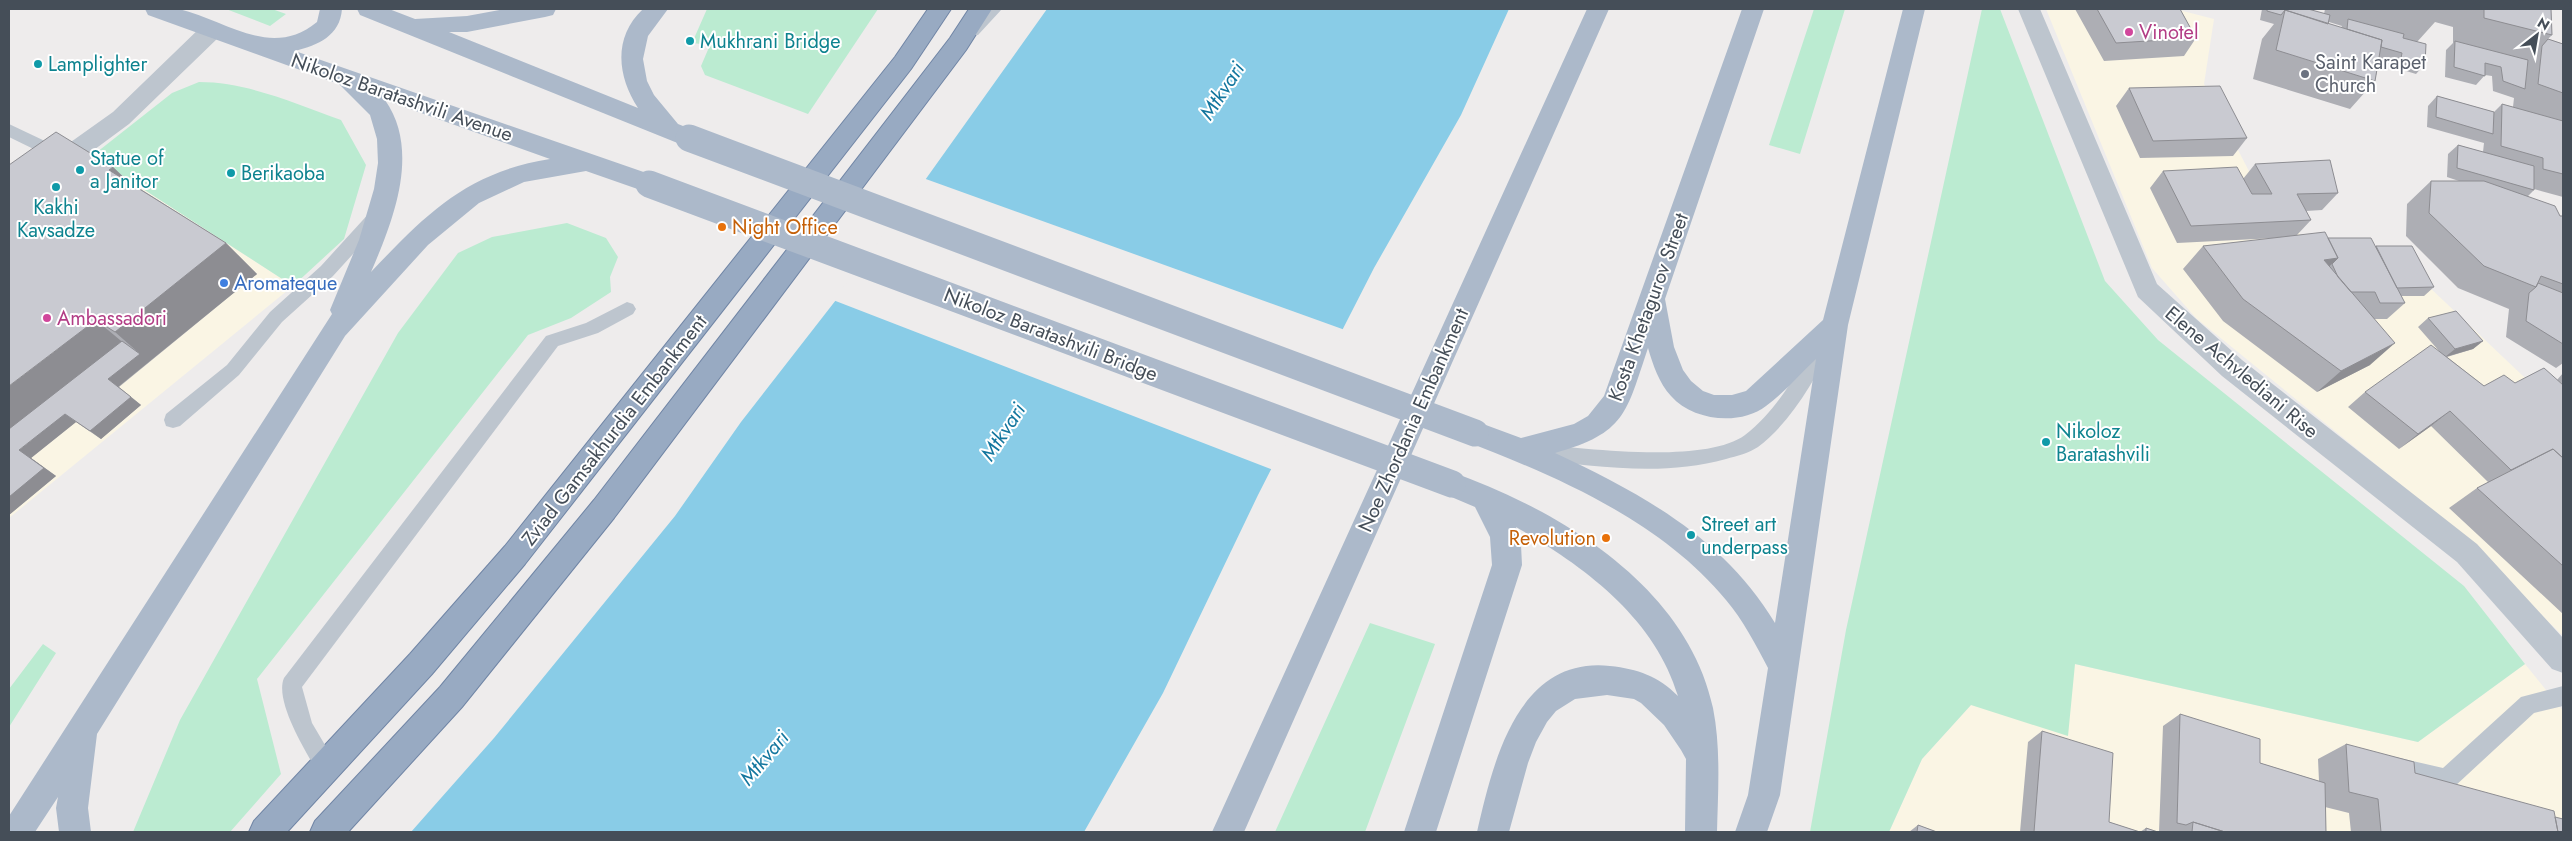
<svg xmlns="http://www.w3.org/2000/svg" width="2572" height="841" viewBox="0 0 2572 841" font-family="Jost,sans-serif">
	<rect width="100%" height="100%" fill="#eeecec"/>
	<path fill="#faf5e4" d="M 2046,9 L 2175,9 L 2214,19 L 2204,84 L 2253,179 L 2285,174 L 2305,253 L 2388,248 L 2543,395 L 2563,411 L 2563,636 L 2443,519 L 2196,318 L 2152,268 Z
		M 92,156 L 293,286 L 9,518 L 9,212 Z
		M 2075,664 L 2418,742 L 2525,664 L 2563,711 L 2563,832 L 1889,832 L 1922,759 L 1971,705 Z"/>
	<path fill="#bbebd1" d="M 226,9 L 272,9 L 286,14 L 270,26 Z
		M 707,9 L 878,9 L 808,114 L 705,75 L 701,66 L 710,45 L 692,43 Z
		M 1814,9 L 1845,9 L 1800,154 L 1769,145 Z
		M 1982,9 L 2000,9 L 2105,281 L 2158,340 L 2464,586 L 2525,664 L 2418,742 L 2075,664 L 2068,736 L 1971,705 L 1922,759 L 1889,832 L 1810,832 L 1846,630 Z
		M 199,82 C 248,82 296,104 341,120 L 366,165 L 344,239 L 293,286 L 92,156 L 172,93 Z
		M 567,223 L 606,238 L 618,257 L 610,277 L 611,292 L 571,318 L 528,335 L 257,679 L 281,774 L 230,832 L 133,832 L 180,720 L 398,333 L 458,253 L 492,237 Z
		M 1370,623 L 1435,644 L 1365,832 L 1275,832 Z
		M 43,644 L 56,653 L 9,727 L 9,689 Z"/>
	<path fill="#89cce7" d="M 1047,9 L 1509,9 L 1461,115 L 1374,268 L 1258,495 L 1163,693 L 1084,832 L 411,832 L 494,738 L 675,516 L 741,422 L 878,246 Z"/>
	<path fill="#eeecec" d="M 923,178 L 1345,330 L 1273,470 L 833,300 L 876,245 Z"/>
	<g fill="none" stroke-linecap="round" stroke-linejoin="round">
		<defs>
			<path id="trunk" d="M 928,9 L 951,9 L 911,69 L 525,564 L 432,674 L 287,832 L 249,832 L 254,821 L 410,654 L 505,546 L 895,57 Z
				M 969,9 L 992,9 L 966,50 L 614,518 L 462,707 L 348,832 L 310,832 L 315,821 L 440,687 L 594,500 L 950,38 Z"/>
		</defs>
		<use href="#trunk" stroke="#7085a5" stroke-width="2"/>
		<path fill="#bdc5ce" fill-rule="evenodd" d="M 985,9 L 1002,9 L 978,35 L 966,35 L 964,31 Z
			M 9,124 L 66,151 L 68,155 L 66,159 L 60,161 L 54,159 L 9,137 Z
			M 378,208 L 384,210 L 387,215 L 384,220 L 333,276 L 282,322 L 239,375 L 180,426 L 173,428 L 166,426 L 164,420 L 166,414 L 227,365 L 270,312 L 321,266 L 372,210 Z
			M 627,302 L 633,304 L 636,309 L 633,314 L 598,333 L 558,346 L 302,687 L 312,723 L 338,767 L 335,774 L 327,778 L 319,774 C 307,754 274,701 284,678 L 546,336 L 586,323 Z
			M 1824,336 L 1830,338 L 1833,343 C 1815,380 1791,422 1758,447 C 1749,453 1737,456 1726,459 C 1662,477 1595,466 1530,459 L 1523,457 L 1521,451 L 1523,445 L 1530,443 C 1580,448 1704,465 1745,435 C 1778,410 1797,372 1818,338 Z
			M 2563,686 L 2563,706 L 2534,713 L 2454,787 L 2446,790 L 2383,774 L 2380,767 L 2383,760 L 2391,756 L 2443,768 L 2521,697 Z"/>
		<path fill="#bdc5ce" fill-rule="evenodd" d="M 212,22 L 220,24 L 223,30 L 220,36 L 129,124 L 18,206 L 9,208 L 9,186 L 113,112 L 204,24 Z"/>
		<path fill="#bdc5ce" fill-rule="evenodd" d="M 2018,9 L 2040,9 L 2157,284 L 2242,360 L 2477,544 L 2563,638 L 2563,673 L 2552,669 L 2457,562 L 2222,376 L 2138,297 Z"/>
		<path fill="#acb9ca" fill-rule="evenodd" d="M 145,9 C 156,9 169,7 179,9 C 226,20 271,60 317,22 L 320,9 L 342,9 C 340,36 318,45 295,51 L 658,177 L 661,184 L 658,191 L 649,193 L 586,171 L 524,182 L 479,203 L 428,245 L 345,336 L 97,734 L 88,808 L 91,832 L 59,832 L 56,808 L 58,797 L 35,832 L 9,832 L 9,816 L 332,314 L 330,310 L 359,240 L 374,189 L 378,163 L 377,139 L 370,115 L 339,84 L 148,15 ZM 385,100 L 550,159 C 467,172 426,214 371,272 C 393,221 421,151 385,100 Z
			M 357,9 L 389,9 L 415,19 L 467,16 L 505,9 L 556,9 L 553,15 L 545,17 L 467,32 L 449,32 L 638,108 C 617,76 613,37 643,9 L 668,9 L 648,36 L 643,59 L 647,81 L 654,95 L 678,124 L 698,132 L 701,138 L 698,144 L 689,147 L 680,144 L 360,15 Z
			M 1587,9 L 1609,9 L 1244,832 L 1212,832 Z
			M 1742,9 L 1764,9 L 1665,299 L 1674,347 L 1683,370 L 1691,381 L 1703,391 L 1714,395 L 1732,395 L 1746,391 L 1823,320 L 1903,9 L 1925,9 L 1848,325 L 1780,795 L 1767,832 L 1735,832 L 1748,795 L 1768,668 C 1756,645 1743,620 1726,600 C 1661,521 1558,477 1465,441 L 1461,433 L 1465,425 L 1475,421 L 1521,438 L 1574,424 L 1588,416 L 1604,396 ZM 1648,348 C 1653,365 1659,383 1671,396 C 1693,421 1740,426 1766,406 C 1784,393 1800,374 1816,359 L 1775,623 C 1725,539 1641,493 1555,453 C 1626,433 1626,413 1648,348 Z
			M 1452,472 C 1560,511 1687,586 1713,708 C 1721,748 1718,792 1717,832 L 1685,832 L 1686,759 L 1681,750 L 1664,725 L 1641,703 L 1634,699 L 1607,695 L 1575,699 L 1556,711 L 1547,722 L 1536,742 L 1528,763 L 1509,832 L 1477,832 C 1493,763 1517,656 1610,666 C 1638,669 1658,676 1678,696 C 1655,618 1584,566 1516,527 L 1521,545 L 1522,565 L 1436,832 L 1404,832 L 1492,565 L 1490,537 L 1475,507 L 1442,493 L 1438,484 L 1442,475 Z"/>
		<use href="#trunk" fill="#98aac2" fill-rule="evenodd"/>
		<path stroke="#acb9ca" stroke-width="27" d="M 689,138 L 1475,433
			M 649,184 L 1452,484"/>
	</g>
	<path fill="#adaeb4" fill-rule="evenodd" d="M 2075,9 L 2180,9 L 2196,38 L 2184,56 L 2104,61 Z
		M 2262,9 L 2308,9 L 2324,14 L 2325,9 L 2551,9 L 2552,35 L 2548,39 L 2563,44 L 2563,197 L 2534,189 L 2534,190 L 2528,196 L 2560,216 L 2563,216 L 2563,363 L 2556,368 L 2506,337 L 2509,309 L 2458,288 L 2406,236 L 2407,204 L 2431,181 L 2459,181 L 2447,177 L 2448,154 L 2458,145 L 2483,152 L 2484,143 L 2427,127 L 2428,106 L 2437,96 L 2494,112 L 2502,104 L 2513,107 L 2514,98 L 2493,91 L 2492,76 L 2485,75 L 2476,85 L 2445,77 L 2446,50 L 2453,43 L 2453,27 L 2435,22 L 2417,42 L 2425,64 L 2416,74 L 2393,67 L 2394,63 L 2379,59 L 2375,81 L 2350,109 L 2253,79 L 2262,39 L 2274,24 L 2260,20 ZM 2329,22 L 2342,26 L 2341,28 L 2328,24 Z
		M 2129,88 L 2247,138 L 2233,156 L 2140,158 L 2116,106 Z
		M 2255,164 L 2338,193 L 2322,210 L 2306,211 L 2311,220 L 2297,235 L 2328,238 L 2376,246 L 2434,287 L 2424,296 L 2401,296 L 2405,303 L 2387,319 L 2374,319 L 2370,365 L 2317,392 L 2223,321 L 2183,269 L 2203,246 L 2276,238 L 2177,243 L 2150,188 L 2163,171 L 2243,179 Z
		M 113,167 L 128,181 L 226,243 L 257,274 L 119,387 L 141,405 L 101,439 L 76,422 L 31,458 L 56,476 L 9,515 Z
		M 2428,318 L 2483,341 L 2473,349 L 2447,357 L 2484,386 L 2515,383 L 2557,380 L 2563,373 L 2563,384 L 2558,381 L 2563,385 L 2563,614 L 2449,508 L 2477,488 L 2488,482 L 2431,426 L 2399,449 L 2348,407 L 2365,392 L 2439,351 L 2418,327 Z
		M 2180,714 L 2260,763 L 2319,781 L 2318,759 L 2346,744 L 2415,773 L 2555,817 L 2563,832 L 2351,832 L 2349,813 L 2325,807 L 2326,832 L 2159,832 L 2163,726 Z
		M 2042,731 L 2109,822 L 2140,832 L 2146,828 L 2158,832 L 2020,832 L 2028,742 Z
		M 1918,825 L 1937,832 L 1909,832 Z"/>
	<path fill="#8d8d92" d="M 113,167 L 146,199 L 109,170 Z
		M 226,243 L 257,274 L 118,387 L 108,379 L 140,354 L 115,332 Z
		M 2338,258 L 2315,280 L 2324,260 Z
		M 96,320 L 132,350 L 9,443 L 9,386 Z
		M 2483,341 L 2473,349 L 2445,357 L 2455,349 Z
		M 2395,343 L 2370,365 L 2317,392 L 2341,371 Z
		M 131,397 L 141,405 L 101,439 L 90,431 Z
		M 2450,411 L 2431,426 L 2399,449 L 2418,434 Z
		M 65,414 L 76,422 L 31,458 L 56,476 L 9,515 L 9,497 L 19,450 Z"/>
	<path fill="#c9cad1" stroke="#8d8d92" d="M 2097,9 L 2180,9 L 2196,38 L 2116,43 Z
		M 2267,9 L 2308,9 L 2330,15 L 2328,24 L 2285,10 L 2281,15 L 2267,11 Z
		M 2484,9 L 2551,9 L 2552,35 L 2484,18 Z
		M 2285,10 L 2382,40 L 2375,81 L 2276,50 Z
		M 2348,19 L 2404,34 L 2403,38 L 2426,44 L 2425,64 L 2401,58 L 2402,53 L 2381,47 L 2382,40 L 2347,29 Z
		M 2548,39 L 2563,44 L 2563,93 L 2538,84 L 2542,46 Z
		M 2455,41 L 2528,60 L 2525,89 L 2503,81 L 2501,67 L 2485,63 L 2485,76 L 2454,67 Z
		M 2220,86 L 2247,138 L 2153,141 L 2129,88 Z
		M 2437,96 L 2494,112 L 2493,134 L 2436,117 Z
		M 2502,104 L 2563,121 L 2563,174 L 2543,169 L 2543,158 L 2501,146 Z
		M 56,132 L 113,167 L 109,170 L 226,243 L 115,332 L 96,320 L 9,386 L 9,165 Z
		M 2458,145 L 2534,166 L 2534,190 L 2457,168 Z
		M 2330,160 L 2338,193 L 2297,194 L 2311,220 L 2191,226 L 2163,171 L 2237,167 L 2252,194 L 2272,194 L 2255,164 Z
		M 2431,181 L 2484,181 L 2555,206 L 2560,216 L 2563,216 L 2563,284 L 2541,276 L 2536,287 L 2484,266 L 2429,213 Z
		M 2325,232 L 2338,258 L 2324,260 L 2395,343 L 2341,371 L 2243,299 L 2203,246 Z
		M 2328,238 L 2371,238 L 2405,303 L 2380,303 L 2375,292 L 2351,292 L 2338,277 L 2332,264 L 2338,258 Z
		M 2376,246 L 2412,246 L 2434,287 L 2397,288 Z
		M 2538,283 L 2563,293 L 2563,344 L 2526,321 L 2529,293 L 2536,287 Z
		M 2456,311 L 2483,341 L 2455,349 L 2428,318 Z
		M 122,341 L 140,354 L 108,379 L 131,397 L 90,431 L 65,414 L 19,450 L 44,468 L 9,497 L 9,429 Z
		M 2431,345 L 2484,386 L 2504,375 L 2515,383 L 2544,368 L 2563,385 L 2563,458 L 2553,449 L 2511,470 L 2450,411 L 2418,434 L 2365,392 Z
		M 2553,449 L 2563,458 L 2563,566 L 2477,488 Z
		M 2180,714 L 2260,739 L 2260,763 L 2325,783 L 2326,832 L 2225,832 L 2193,822 L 2186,825 L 2177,823 Z
		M 2042,731 L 2113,753 L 2109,822 L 2140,832 L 2034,832 Z
		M 2346,744 L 2414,762 L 2415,773 L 2554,811 L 2558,832 L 2381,832 L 2378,799 L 2349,792 Z
		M 2555,817 L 2563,819 L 2563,832 L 2558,832 Z
		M 2193,822 L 2225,832 L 2192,832 Z
		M 1918,825 L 1937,832 L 1917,832 Z
		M 2146,828 L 2158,832 L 2146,832 Z"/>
	<g fill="#d1479c" stroke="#fff" stroke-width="2">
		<circle cx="2129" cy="32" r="5"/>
		<circle cx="47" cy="318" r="5"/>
	</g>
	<g fill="#0f9aa8" stroke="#fff" stroke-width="2">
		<circle cx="690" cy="41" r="5"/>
		<circle cx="38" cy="64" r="5"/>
		<circle cx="80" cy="170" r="5"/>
		<circle cx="231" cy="173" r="5"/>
		<circle cx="56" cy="187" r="5"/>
		<circle cx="2046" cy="442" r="5"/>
		<circle cx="1691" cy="535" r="5"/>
	</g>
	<circle fill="#6b7280" stroke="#fff" stroke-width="2" cx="2305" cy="74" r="5"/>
	<g fill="#e8710a" stroke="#fff" stroke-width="2">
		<circle cx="722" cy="227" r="5"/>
		<circle cx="1606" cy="538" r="5"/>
	</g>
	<circle fill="#3f7fe0" stroke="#fff" stroke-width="2" cx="224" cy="283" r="5"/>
	<g text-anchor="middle" stroke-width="4" stroke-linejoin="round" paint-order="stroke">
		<g font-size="20" fill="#b23c85" stroke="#fff" text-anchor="start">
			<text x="2139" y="39">Vinotel</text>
			<text x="57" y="325">Ambassadori</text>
		</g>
		<g font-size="20" fill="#0d838f" stroke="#fff" text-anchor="start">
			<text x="700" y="48">Mukhrani Bridge</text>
			<text x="48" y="71">Lamplighter</text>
			<text x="90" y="165">Statue of<tspan x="90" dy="23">a Janitor</tspan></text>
			<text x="241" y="180">Berikaoba</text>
			<text x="56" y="214" text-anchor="middle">Kakhi<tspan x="56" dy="23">Kavsadze</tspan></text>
			<text x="2056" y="438">Nikoloz<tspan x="2056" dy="23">Baratashvili</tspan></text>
			<text x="1701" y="531">Street art<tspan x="1701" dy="23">underpass</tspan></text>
		</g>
		<g font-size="20" fill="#5b616d" stroke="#fff" text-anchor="start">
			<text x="2315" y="69">Saint Karapet<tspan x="2315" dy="23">Church</tspan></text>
		</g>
		<g font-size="20" fill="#454e58" stroke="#fff">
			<text transform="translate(402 97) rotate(19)" y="7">Nikoloz Baratashvili Avenue</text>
			<text transform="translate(1648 307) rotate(-70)" y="7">Kosta Khetagurov Street</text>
			<text transform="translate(1051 334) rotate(21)" y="7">Nikoloz Baratashvili Bridge</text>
			<text transform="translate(2242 372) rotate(40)" y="7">Elene Achvlediani Rise</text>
			<text transform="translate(1413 420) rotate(-66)" y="7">Noe Zhordania Embankment</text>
			<text transform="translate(614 430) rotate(-52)" y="7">Zviad Gamsakhurdia Embankment</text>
		</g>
		<g font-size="20" fill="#c56008" stroke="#fff" text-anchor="start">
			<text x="732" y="234">Night Office</text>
			<text x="1596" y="545" text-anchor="end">Revolution</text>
		</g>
		<g font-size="20" fill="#366cbe" stroke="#fff" text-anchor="start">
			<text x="234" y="290">Aromateque</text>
		</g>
		<g font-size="21" font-style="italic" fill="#13769e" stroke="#fff">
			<text transform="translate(1222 91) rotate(-57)" y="7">Mtkvari</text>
			<text transform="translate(1003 432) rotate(-57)" y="7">Mtkvari</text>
			<text transform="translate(764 758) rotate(-50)" y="7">Mtkvari</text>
		</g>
	</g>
	<rect width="2572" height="841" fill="none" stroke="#454e58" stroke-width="20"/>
	<g transform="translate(2537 35) rotate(31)" stroke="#ffffff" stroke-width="4" paint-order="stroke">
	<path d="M0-4L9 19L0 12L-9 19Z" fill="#454e58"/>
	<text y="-8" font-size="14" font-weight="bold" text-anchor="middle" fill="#454e58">N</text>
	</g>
</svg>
